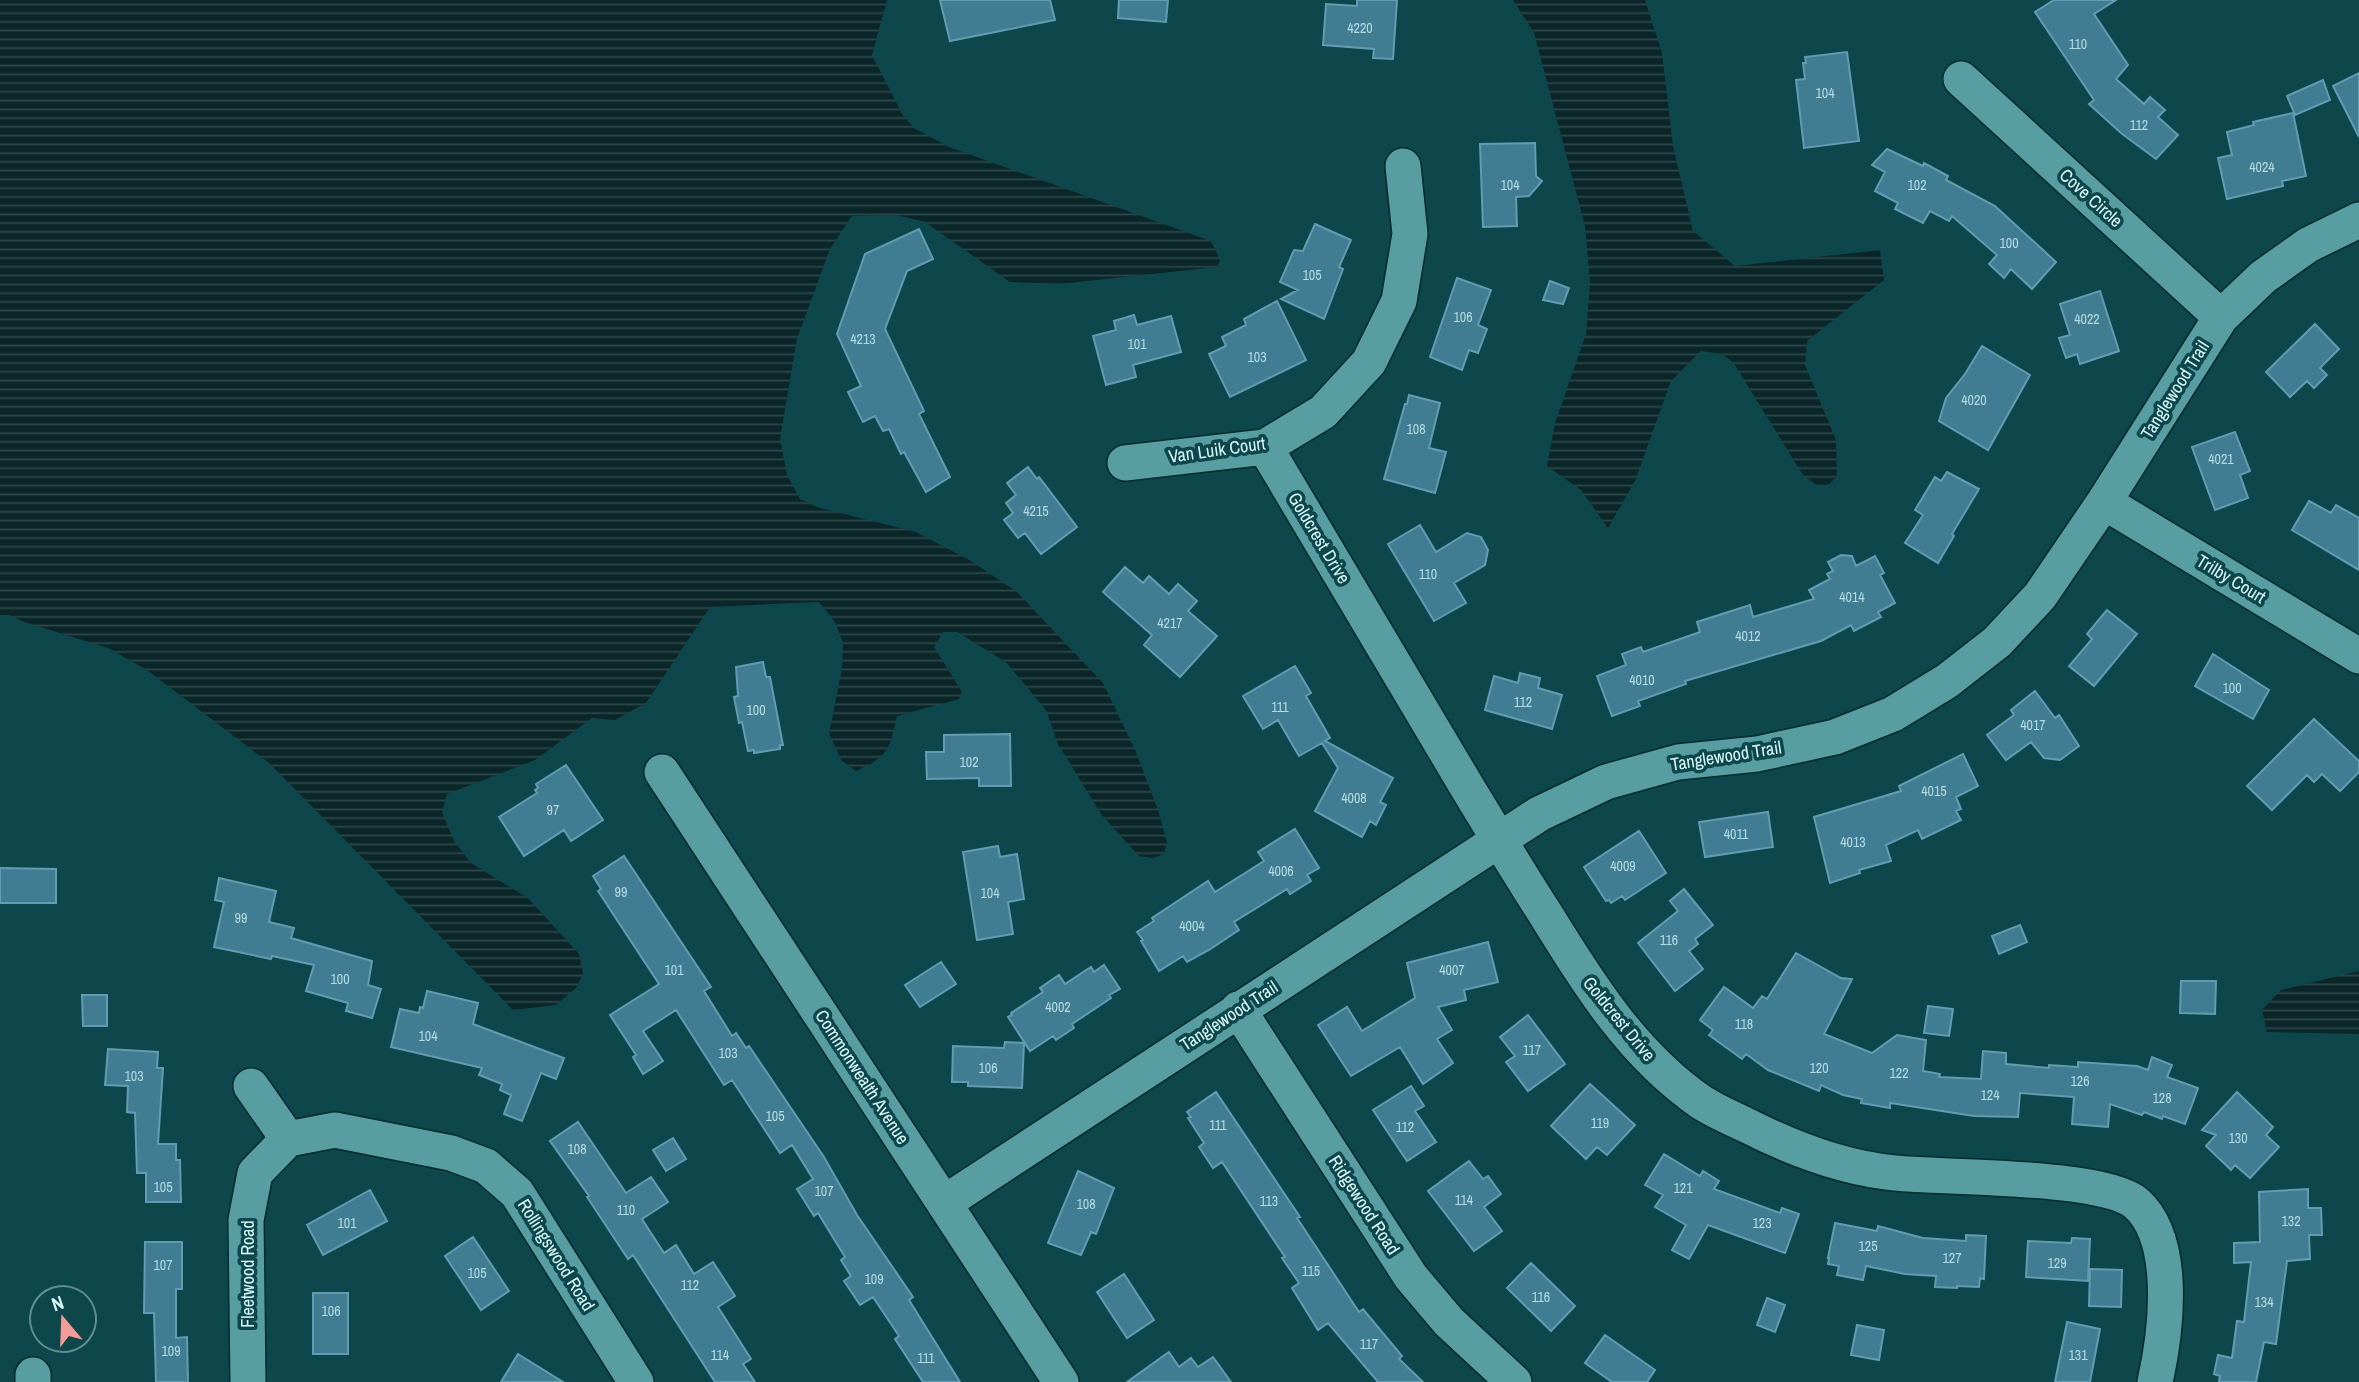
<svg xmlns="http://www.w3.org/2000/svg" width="2359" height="1382" viewBox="0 0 2359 1382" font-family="'Archivo Narrow',sans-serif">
	<defs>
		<pattern id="water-rules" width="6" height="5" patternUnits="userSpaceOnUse" patternTransform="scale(1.75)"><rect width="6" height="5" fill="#0b2629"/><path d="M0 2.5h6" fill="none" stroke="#2e4649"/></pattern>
	</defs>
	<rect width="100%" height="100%" fill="#0d474b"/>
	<path fill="url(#water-rules)" d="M 0,0 L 887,0 L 872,55 L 902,114 L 914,128 L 949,147 L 1211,241 L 1220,260 L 1217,267 L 1060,284 L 1010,282 L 925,222 L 896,215 L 852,216 L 830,249 L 797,339 L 780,439 L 787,475 L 800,499 L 817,507 L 916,532 L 971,561 L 1017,592 L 1103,683 L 1136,752 L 1159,813 L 1167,843 L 1164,854 L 1153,858 L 1139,856 L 1101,814 L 1058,744 L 1046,710 L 1006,662 L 957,632 L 943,632 L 934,647 L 962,692 L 959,699 L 897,716 C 889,750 889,756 856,771 L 841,760 L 829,733 L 842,669 L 843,643 L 835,622 L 819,602 L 710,607 L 646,703 L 615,720 L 592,718 L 535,760 L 447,794 L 442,812 L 454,841 L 471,863 L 528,898 L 579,954 L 583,974 L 576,988 L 556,1005 L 513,1010 L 269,763 L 147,670 L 108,648 L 24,622 L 9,615 L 0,615 Z
		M 1513,0 L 1645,0 L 1662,53 L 1673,146 L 1693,231 L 1735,266 L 1880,250 L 1884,280 L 1807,341 L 1805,365 L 1836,440 L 1837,477 L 1828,485 L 1816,485 L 1803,475 L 1733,362 L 1721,354 L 1701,351 L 1671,381 L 1635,481 L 1608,528 L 1581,490 L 1547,466 L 1555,423 L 1586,334 L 1590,283 L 1585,226 L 1534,33 Z
		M 2359,971 L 2359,1034 L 2267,1032 L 2262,1010 L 2281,990 Z"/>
	<path fill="#407d92" stroke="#609db3" stroke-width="2" d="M 940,0 L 1050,0 L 1055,20 L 950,41 Z
		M 1119,0 L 1168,0 L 1166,22 L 1118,18 Z
		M 1357,0 L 1397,0 L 1393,59 L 1373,58 L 1374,49 L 1323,45 L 1326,4 L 1357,6 Z
		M 2054,0 L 2116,0 L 2094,14 L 2128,65 L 2116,79 L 2144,104 L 2150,97 L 2165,110 L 2158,117 L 2178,135 L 2156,159 L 2121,133 L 2089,104 L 2094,100 L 2035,12 Z
		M 1847,52 L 1859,141 L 1804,148 L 1796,80 L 1805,79 L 1803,63 L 1806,63 L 1805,57 Z
		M 2359,73 L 2359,137 L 2333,86 Z
		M 2323,80 L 2330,100 L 2295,115 L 2287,96 Z
		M 2293,113 L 2306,176 L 2282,181 L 2283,186 L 2227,199 L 2218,158 L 2232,155 L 2227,132 L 2254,125 L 2253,122 Z
		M 1535,143 L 1536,176 L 1542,181 L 1529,196 L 1516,197 L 1517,226 L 1483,227 L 1480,144 Z
		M 1887,149 L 1923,166 L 1924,163 L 1948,176 L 1946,180 L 1995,206 L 2056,262 L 2032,289 L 2011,269 L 2004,278 L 1989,264 L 1997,255 L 1952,216 L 1949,221 L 1930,211 L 1923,223 L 1895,209 L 1898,203 L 1875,191 L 1885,172 L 1872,165 Z
		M 1315,224 L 1351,240 L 1339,267 L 1343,269 L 1324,319 L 1281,299 L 1298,290 L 1280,282 L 1294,250 L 1303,251 Z
		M 919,229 L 933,259 L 907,271 L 885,329 L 924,411 L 919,414 L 950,477 L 926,492 L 904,452 L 901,454 L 889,429 L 883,431 L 875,416 L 863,422 L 848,392 L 861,386 L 837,334 L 865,254 Z
		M 1457,278 L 1491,290 L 1478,325 L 1487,329 L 1478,353 L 1469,350 L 1462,370 L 1430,357 Z
		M 1550,281 L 1569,288 L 1563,304 L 1543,300 Z
		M 2100,291 L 2119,351 L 2080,364 L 2077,354 L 2066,358 L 2059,338 L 2070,335 L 2060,304 Z
		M 1277,301 L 1306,360 L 1230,397 L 1209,354 L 1226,346 L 1222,337 L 1246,325 L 1244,319 Z
		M 1134,315 L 1137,325 L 1171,316 L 1181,352 L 1133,365 L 1136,377 L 1106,385 L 1093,336 L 1116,330 L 1114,321 Z
		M 2315,324 L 2339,349 L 2320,368 L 2327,375 L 2314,388 L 2307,381 L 2290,397 L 2266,372 Z
		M 1982,346 L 2030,375 L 1988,450 L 1939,421 L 1946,398 L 1965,374 Z
		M 1409,395 L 1440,403 L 1429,448 L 1446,452 L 1435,493 L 1384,479 L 1405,404 L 1407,404 Z
		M 2235,432 L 2250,471 L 2240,475 L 2248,498 L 2215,510 L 2192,447 Z
		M 1028,467 L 1037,479 L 1039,477 L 1077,527 L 1041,554 L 1025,533 L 1018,538 L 1004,520 L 1013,513 L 1006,503 L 1016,495 L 1007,483 Z
		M 1947,472 L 1979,489 L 1952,534 L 1954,536 L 1938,563 L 1905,543 L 1923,515 L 1915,510 L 1935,477 L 1941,481 Z
		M 2309,501 L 2331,513 L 2336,505 L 2359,518 L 2359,570 L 2292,530 Z
		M 1420,525 L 1436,552 L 1467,533 L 1481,537 L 1488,550 L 1485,565 L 1454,583 L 1466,603 L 1434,621 L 1388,544 Z
		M 1841,555 L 1852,556 L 1856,566 L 1875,556 L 1884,573 L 1880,575 L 1895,603 L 1878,612 L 1881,617 L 1854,631 L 1851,625 L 1821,641 L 1685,681 L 1686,684 L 1638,701 L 1640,706 L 1612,716 L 1597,676 L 1626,665 L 1622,654 L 1641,647 L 1643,652 L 1700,632 L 1697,622 L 1750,605 L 1753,617 L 1814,599 L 1809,590 L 1830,579 L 1827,574 L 1833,571 L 1828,562 Z
		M 1125,567 L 1143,583 L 1149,576 L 1169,594 L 1178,584 L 1197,601 L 1188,611 L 1217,636 L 1180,677 L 1144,645 L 1152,635 L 1103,592 Z
		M 2107,610 L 2137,634 L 2094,686 L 2069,666 L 2092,639 L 2087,634 Z
		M 2213,654 L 2269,690 L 2253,719 L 2195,686 Z
		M 763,662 L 766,677 L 770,677 L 783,745 L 780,745 L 780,749 L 754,753 L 754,750 L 748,751 L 742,722 L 739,723 L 734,697 L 738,696 L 736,667 Z
		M 1295,666 L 1311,693 L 1306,696 L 1330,738 L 1325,741 L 1393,778 L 1380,802 L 1386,805 L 1376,825 L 1370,821 L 1362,837 L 1315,811 L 1338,768 L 1322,743 L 1299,756 L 1278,720 L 1263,729 L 1243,696 Z
		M 1520,673 L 1540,678 L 1538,688 L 1562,695 L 1552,729 L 1485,710 L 1494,676 L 1518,683 Z
		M 2035,691 L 2055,718 L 2059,715 L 2079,746 L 2060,760 L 2044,758 L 2031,742 L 2006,760 L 1987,735 L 2014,715 L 2011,710 Z
		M 2314,719 L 2359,761 L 2359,772 L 2340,791 L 2322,774 L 2314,782 L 2307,775 L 2272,810 L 2247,786 Z
		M 1010,734 L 1011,786 L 979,786 L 979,778 L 927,779 L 926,752 L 944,752 L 944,735 Z
		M 1963,754 L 1978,786 L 1956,797 L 1961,809 L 1956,811 L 1961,820 L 1922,839 L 1918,830 L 1886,845 L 1891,861 L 1859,870 L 1860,873 L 1830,883 L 1814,817 L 1901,791 L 1899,786 Z
		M 566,765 L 603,820 L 571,841 L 564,830 L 524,856 L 499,817 L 537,793 L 535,790 L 538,788 L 536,784 Z
		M 1768,812 L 1773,847 L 1705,857 L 1699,822 Z
		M 1295,829 L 1319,868 L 1307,875 L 1311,881 L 1290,894 L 1287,889 L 1234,922 L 1239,930 L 1209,950 L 1187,962 L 1183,956 L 1159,971 L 1141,941 L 1143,940 L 1137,932 L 1154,921 L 1152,918 L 1208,881 L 1215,892 L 1264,861 L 1258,852 Z
		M 1639,831 L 1666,873 L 1625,900 L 1622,896 L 1611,903 L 1609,900 L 1606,901 L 1584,867 Z
		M 998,846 L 1000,857 L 1017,854 L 1024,899 L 1008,902 L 1013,934 L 977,940 L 963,852 Z
		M 624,856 L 711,987 L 704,991 L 732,1036 L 736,1033 L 746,1048 L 749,1046 L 824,1157 L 857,1215 L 913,1297 L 909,1300 L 960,1382 L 923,1382 L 895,1339 L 899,1336 L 873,1297 L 860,1305 L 844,1281 L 851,1276 L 841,1260 L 845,1257 L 818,1213 L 814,1216 L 797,1189 L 813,1179 L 792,1145 L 780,1153 L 732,1080 L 724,1085 L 676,1010 L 643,1031 L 663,1061 L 643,1074 L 633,1057 L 636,1055 L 610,1015 L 659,984 L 598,891 L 601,889 L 593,876 Z
		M 0,868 L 56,869 L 56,903 L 0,903 Z
		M 219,878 L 276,891 L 269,922 L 294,928 L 291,938 L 372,961 L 368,985 L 381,989 L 372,1018 L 346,1011 L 348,1003 L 306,991 L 314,965 L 272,956 L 271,959 L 214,947 L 224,902 L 215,900 Z
		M 1684,889 L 1713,925 L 1695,939 L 1698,944 L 1689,951 L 1703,969 L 1675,991 L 1638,943 L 1678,911 L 1670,901 Z
		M 2020,925 L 2027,942 L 1999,954 L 1992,936 Z
		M 1488,942 L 1498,982 L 1464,990 L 1466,1000 L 1438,1007 L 1452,1030 L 1437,1039 L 1453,1063 L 1423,1084 L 1400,1047 L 1351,1076 L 1318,1025 L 1347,1007 L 1362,1031 L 1415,998 L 1407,963 Z
		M 1796,953 L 1841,978 L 1852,979 L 1824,1034 L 1872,1053 L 1897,1035 L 1926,1040 L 1923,1071 L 1940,1074 L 1939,1077 L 1981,1079 L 1983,1051 L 2006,1053 L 2006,1064 L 2049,1068 L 2049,1065 L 2078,1067 L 2078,1062 L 2137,1066 L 2148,1070 L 2152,1057 L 2172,1065 L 2167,1077 L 2198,1088 L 2185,1124 L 2163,1116 L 2162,1119 L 2144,1112 L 2142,1115 L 2110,1104 L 2108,1127 L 2072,1124 L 2074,1097 L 2020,1093 L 2018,1117 L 1974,1116 L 1890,1103 L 1890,1108 L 1861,1103 L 1862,1099 L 1843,1095 L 1821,1085 L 1819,1091 L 1768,1070 L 1746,1054 L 1742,1059 L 1709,1035 L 1713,1030 L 1700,1020 L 1724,987 L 1753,1008 L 1762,996 L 1767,999 Z
		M 941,962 L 956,984 L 920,1007 L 905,985 Z
		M 1104,965 L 1120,989 L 1109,995 L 1111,998 L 1072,1024 L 1074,1028 L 1056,1040 L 1053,1036 L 1030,1051 L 1008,1017 L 1012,1015 L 1011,1013 L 1043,992 L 1040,988 L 1059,975 L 1065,984 L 1091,967 L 1094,972 Z
		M 2181,981 L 2216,981 L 2215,1014 L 2180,1013 Z
		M 427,991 L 478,1003 L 473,1024 L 564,1058 L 556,1079 L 541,1073 L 522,1121 L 504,1114 L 511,1095 L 500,1090 L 502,1084 L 479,1075 L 482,1068 L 391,1047 L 400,1009 L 419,1013 L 420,1007 L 423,1008 Z
		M 82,995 L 107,995 L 107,1026 L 83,1026 Z
		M 1928,1006 L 1953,1009 L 1949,1036 L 1924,1033 Z
		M 1528,1015 L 1565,1064 L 1528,1091 L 1506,1062 L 1515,1056 L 1500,1037 Z
		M 1005,1042 L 1024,1043 L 1022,1088 L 968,1086 L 968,1082 L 952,1082 L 953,1046 L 1004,1048 Z
		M 108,1049 L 158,1052 L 157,1068 L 163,1068 L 158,1144 L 176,1144 L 176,1160 L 180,1160 L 181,1202 L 146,1202 L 146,1173 L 137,1173 L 135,1113 L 127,1112 L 128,1086 L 105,1085 Z
		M 1590,1084 L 1635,1125 L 1607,1155 L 1597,1147 L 1586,1159 L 1551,1126 Z
		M 1411,1086 L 1424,1106 L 1415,1111 L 1436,1142 L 1407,1161 L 1373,1110 Z
		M 1216,1092 L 1300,1217 L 1297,1218 L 1359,1312 L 1363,1309 L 1402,1356 L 1399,1359 L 1423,1382 L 1378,1382 L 1328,1323 L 1318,1330 L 1292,1288 L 1299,1283 L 1282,1258 L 1285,1257 L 1222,1162 L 1213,1168 L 1199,1147 L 1204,1143 L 1188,1118 L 1191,1117 L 1187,1112 Z
		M 2237,1092 L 2273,1127 L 2266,1135 L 2279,1147 L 2250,1178 L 2235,1165 L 2231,1170 L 2206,1146 L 2216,1135 L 2202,1130 Z
		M 578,1122 L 626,1193 L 651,1177 L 668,1202 L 642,1219 L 664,1253 L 676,1245 L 694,1274 L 713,1262 L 735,1296 L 718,1307 L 751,1359 L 743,1364 L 755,1382 L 715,1382 L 633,1255 L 628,1259 L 587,1197 L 589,1196 L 550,1141 Z
		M 673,1138 L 686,1159 L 666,1171 L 653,1150 Z
		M 1664,1154 L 1700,1176 L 1703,1171 L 1719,1181 L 1714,1189 L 1780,1213 L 1782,1208 L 1799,1214 L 1785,1253 L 1708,1225 L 1689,1259 L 1672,1250 L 1686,1225 L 1655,1207 L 1663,1195 L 1645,1185 Z
		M 1469,1161 L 1483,1179 L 1488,1176 L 1501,1194 L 1484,1207 L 1502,1231 L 1474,1251 L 1428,1191 Z
		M 1078,1171 L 1114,1188 L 1096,1234 L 1091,1232 L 1081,1255 L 1048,1243 Z
		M 2308,1189 L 2308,1208 L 2321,1208 L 2322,1235 L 2309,1235 L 2310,1259 L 2287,1261 L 2276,1344 L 2264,1342 L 2256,1382 L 2219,1382 L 2220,1376 L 2214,1374 L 2218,1355 L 2232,1358 L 2237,1321 L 2244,1322 L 2251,1262 L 2234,1263 L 2234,1243 L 2260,1242 L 2259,1192 Z
		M 370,1190 L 387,1221 L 323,1255 L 307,1225 Z
		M 1835,1223 L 1877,1231 L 1878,1226 L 1923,1238 L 1966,1241 L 1966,1235 L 1986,1236 L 1984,1279 L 1980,1278 L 1979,1287 L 1957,1286 L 1957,1288 L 1935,1287 L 1936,1276 L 1905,1274 L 1866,1266 L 1863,1280 L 1837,1275 L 1839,1266 L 1828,1264 L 1829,1258 L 1828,1258 Z
		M 473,1237 L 509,1291 L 481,1310 L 445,1256 Z
		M 2072,1238 L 2090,1239 L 2088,1281 L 2026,1277 L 2028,1241 L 2071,1243 Z
		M 145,1242 L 182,1242 L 182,1289 L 176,1289 L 176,1338 L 187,1337 L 188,1382 L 156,1382 L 154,1313 L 144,1313 Z
		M 1531,1263 L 1575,1306 L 1551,1331 L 1507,1288 Z
		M 2090,1269 L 2122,1270 L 2121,1307 L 2089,1306 Z
		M 1124,1274 L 1154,1320 L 1127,1338 L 1097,1292 Z
		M 313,1293 L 348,1293 L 348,1354 L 313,1354 Z
		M 1767,1298 L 1785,1305 L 1775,1332 L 1757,1325 Z
		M 2067,1322 L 2100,1329 L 2090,1382 L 2055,1382 Z
		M 1857,1325 L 1884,1330 L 1879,1360 L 1851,1355 Z
		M 1605,1335 L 1655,1370 L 1647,1382 L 1612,1382 L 1585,1363 Z
		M 1169,1352 L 1179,1367 L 1191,1358 L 1198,1367 L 1213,1357 L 1231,1382 L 1127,1382 Z
		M 518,1354 L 563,1382 L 501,1382 Z"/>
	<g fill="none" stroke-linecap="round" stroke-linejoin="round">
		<defs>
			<path id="minor" d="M 1961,79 L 2221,317
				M 1265,447 C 1332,560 1400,673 1467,787 C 1493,830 1519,873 1546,915 C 1589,985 1633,1055 1701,1102 C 1715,1111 1731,1118 1746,1125 C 1793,1149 1842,1168 1895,1173 C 1945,1178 2103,1175 2136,1203 C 2178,1240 2166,1333 2155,1382
				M 1125,463 L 1265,447 L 1323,412 L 1369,362 L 1399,301 L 1410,234 L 1403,166
				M 2104,502 L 2359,656
				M 662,772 L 1061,1382
				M 1238,1009 L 1411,1277 L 1449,1322 L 1514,1382
				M 251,1086 L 288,1139
				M 288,1139 L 335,1130 L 451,1153 L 486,1166 L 517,1193 L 636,1382
				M 944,1203 L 1539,814 L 1606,782 L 1678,762 L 1757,754 L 1835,737 L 1893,714 L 1947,681 L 1997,642 L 2040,596 L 2104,502 L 2221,317 L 2263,277 L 2308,245 L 2359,220
				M 33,1375 L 33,1382
				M 248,1382 L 246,1220 L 255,1173 L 288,1139"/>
		</defs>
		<use href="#minor" stroke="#032b2e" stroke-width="38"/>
		<use href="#minor" stroke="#579da2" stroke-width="35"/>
	</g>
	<g text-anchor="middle" stroke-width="7" stroke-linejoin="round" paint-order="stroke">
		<g font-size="14" fill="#b1dae2">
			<text x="1360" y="33">4220</text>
			<text x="2078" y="49">110</text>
			<text x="1825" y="98">104</text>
			<text x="2139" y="130">112</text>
			<text x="2262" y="172">4024</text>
			<text x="1510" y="190">104</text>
			<text x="1917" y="190">102</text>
			<text x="2009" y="248">100</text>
			<text x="1312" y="280">105</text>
			<text x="1463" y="322">106</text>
			<text x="2087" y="324">4022</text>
			<text x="863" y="344">4213</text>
			<text x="1137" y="349">101</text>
			<text x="1257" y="362">103</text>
			<text x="1974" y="405">4020</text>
			<text x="1416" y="434">108</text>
			<text x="2221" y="464">4021</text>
			<text x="1036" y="516">4215</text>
			<text x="1428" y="579">110</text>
			<text x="1852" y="602">4014</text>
			<text x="1170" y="628">4217</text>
			<text x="1748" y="641">4012</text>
			<text x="1642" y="685">4010</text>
			<text x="2232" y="693">100</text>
			<text x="1523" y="707">112</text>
			<text x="1280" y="712">111</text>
			<text x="756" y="715">100</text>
			<text x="2033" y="730">4017</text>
			<text x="969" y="767">102</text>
			<text x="1934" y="796">4015</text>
			<text x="1354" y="803">4008</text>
			<text x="553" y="815">97</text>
			<text x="1736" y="839">4011</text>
			<text x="1853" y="847">4013</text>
			<text x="1623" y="871">4009</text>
			<text x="1281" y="876">4006</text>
			<text x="621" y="897">99</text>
			<text x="990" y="898">104</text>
			<text x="241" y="923">99</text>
			<text x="1192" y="931">4004</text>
			<text x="1669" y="945">116</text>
			<text x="674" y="975">101</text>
			<text x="1452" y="975">4007</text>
			<text x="340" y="984">100</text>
			<text x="1058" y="1012">4002</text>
			<text x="1744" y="1029">118</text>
			<text x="428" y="1041">104</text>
			<text x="1532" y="1055">117</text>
			<text x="728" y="1058">103</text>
			<text x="988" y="1073">106</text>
			<text x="1819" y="1073">120</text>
			<text x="1899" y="1078">122</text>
			<text x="134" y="1081">103</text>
			<text x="2080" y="1086">126</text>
			<text x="1990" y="1100">124</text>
			<text x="2162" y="1103">128</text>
			<text x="775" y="1121">105</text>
			<text x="1600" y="1128">119</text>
			<text x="1218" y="1130">111</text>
			<text x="1405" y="1132">112</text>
			<text x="2238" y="1143">130</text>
			<text x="577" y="1154">108</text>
			<text x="163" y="1192">105</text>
			<text x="1683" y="1193">121</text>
			<text x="824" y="1196">107</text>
			<text x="1464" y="1205">114</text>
			<text x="1269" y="1206">113</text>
			<text x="1086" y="1209">108</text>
			<text x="626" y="1215">110</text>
			<text x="2291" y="1226">132</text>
			<text x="347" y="1228">101</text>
			<text x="1762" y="1228">123</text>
			<text x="1868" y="1251">125</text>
			<text x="1952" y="1263">127</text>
			<text x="2057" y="1268">129</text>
			<text x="163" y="1270">107</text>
			<text x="1311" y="1276">115</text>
			<text x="477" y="1278">105</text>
			<text x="874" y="1284">109</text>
			<text x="690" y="1290">112</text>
			<text x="1541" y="1302">116</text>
			<text x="2264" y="1307">134</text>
			<text x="331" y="1316">106</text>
			<text x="1369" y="1349">117</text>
			<text x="171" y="1356">109</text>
			<text x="720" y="1360">114</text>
			<text x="2078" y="1360">131</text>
			<text x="926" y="1363">111</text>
		</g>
		<g font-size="18" fill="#d7f9fc" stroke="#0d474b">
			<text transform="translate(2091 198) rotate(42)" y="6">Cove Circle</text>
			<text transform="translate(2175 390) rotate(-58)" y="6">Tanglewood Trail</text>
			<text transform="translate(1217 450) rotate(-8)" y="6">Van Luik Court</text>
			<text transform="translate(1319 538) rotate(59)" y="6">Goldcrest Drive</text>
			<text transform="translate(2231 579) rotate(31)" y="6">Trilby Court</text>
			<text transform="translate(1726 756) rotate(-9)" y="6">Tanglewood Trail</text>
			<text transform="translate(1229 1016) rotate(-33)" y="6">Tanglewood Trail</text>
			<text transform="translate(1619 1019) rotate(51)" y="6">Goldcrest Drive</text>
			<text transform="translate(862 1077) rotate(57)" y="6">Commonwealth Avenue</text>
			<text transform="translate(1364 1205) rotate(57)" y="6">Ridgewood Road</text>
			<text transform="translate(556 1255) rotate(58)" y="6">Rollingswood Road</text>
			<text transform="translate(248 1274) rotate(-90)" y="6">Fleetwood Road</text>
		</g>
	</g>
	<g transform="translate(63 1319) rotate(341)"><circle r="33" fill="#0d474b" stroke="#5e8e92" stroke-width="2"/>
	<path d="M0-5L12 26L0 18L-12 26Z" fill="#f59b98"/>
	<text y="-10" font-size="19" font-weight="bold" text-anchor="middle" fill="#d7f9fc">N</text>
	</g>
</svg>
